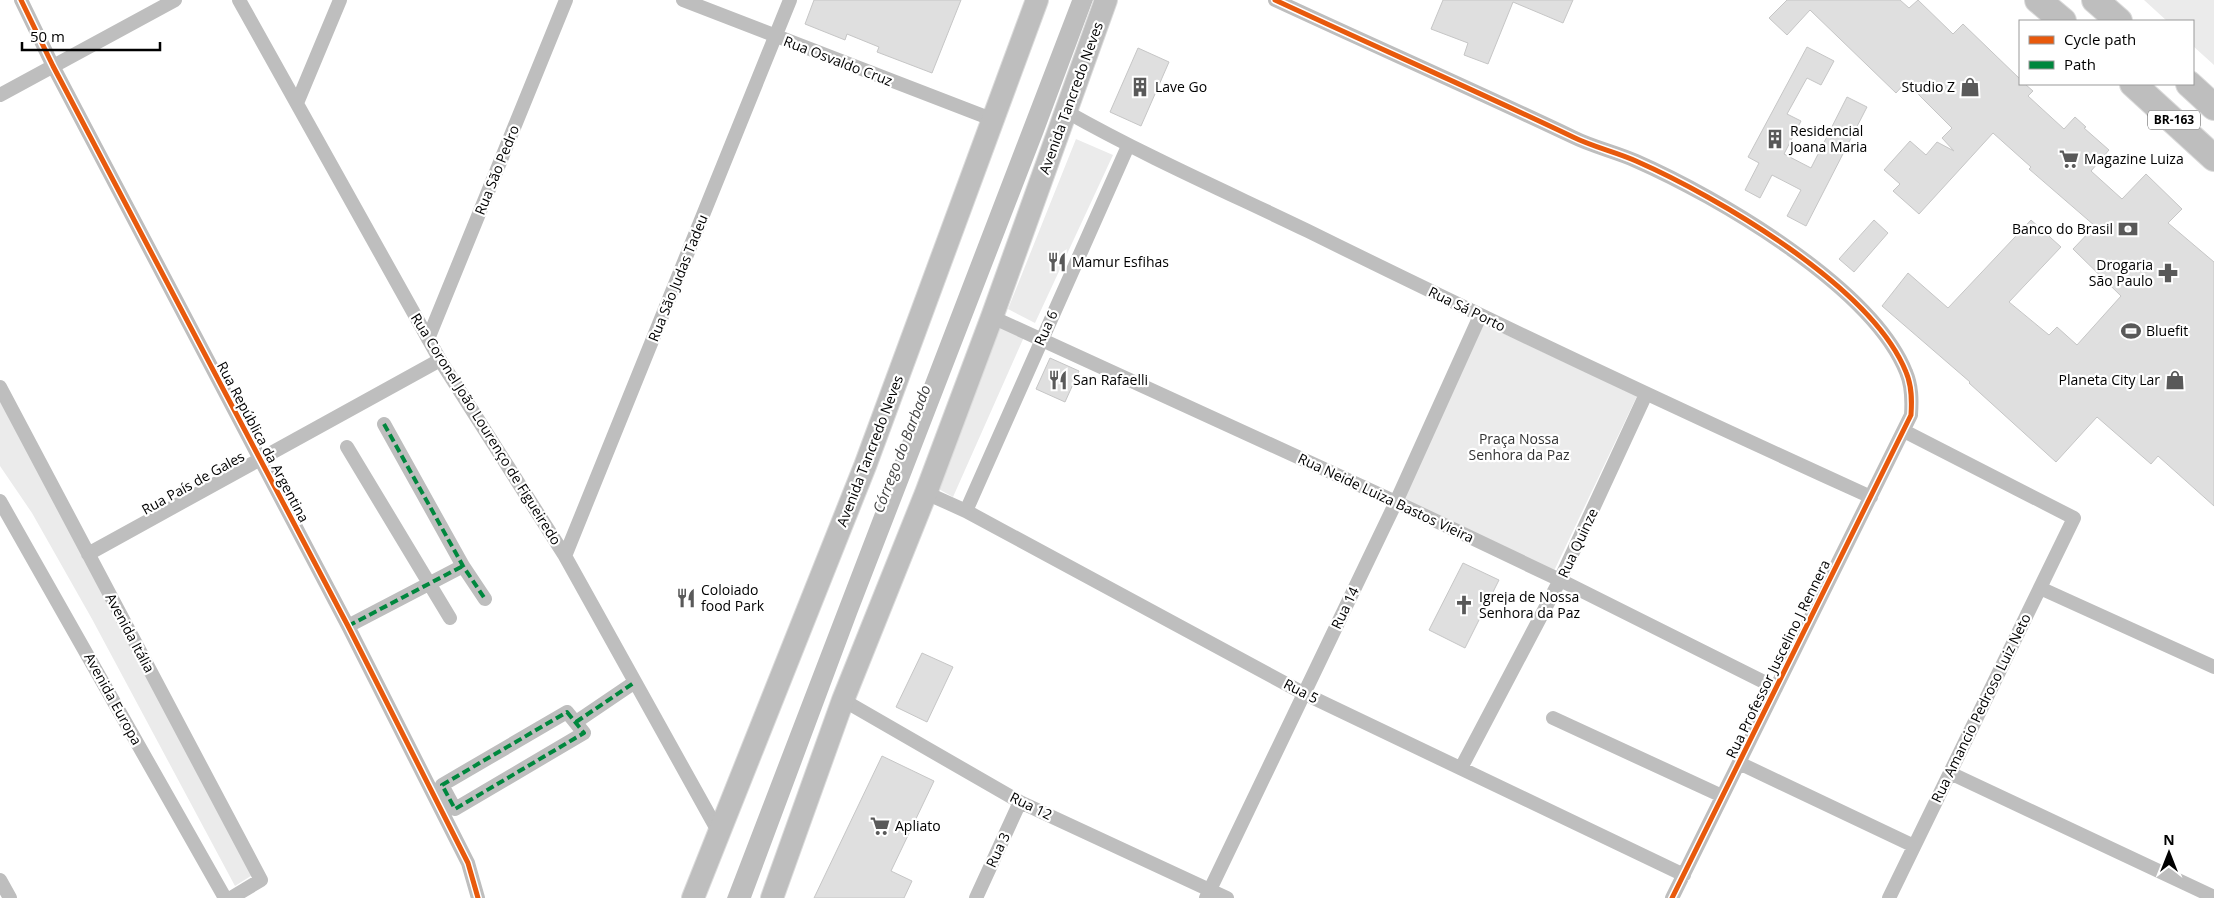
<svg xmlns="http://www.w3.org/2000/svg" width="2214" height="898" viewBox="0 0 2214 898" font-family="'Open Sans',sans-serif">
	<rect width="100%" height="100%" fill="#fff"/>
	<path fill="#ebebeb" d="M 2144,0 L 2214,0 L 2214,65 L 2193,46 L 2193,21 L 2167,21 Z
		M 1076,139 L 1113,155 L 1035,323 L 1008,309 Z
		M 994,323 L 1024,337 L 953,497 L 935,487 Z
		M 1483,324 L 1637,396 L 1554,571 L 1400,499 Z
		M 0,393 L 254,874 L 235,886 L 92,619 L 32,513 L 0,466 Z"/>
	<path fill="#bebebe" d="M 1072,0 L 1093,0 L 1043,134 L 857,614 L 751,898 L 727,898 Z"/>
	<path fill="#dfdfdf" stroke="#c6c6c6" d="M 814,0 L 961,0 L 932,73 L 877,52 L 879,47 L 847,34 L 845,40 L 805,24 Z
		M 1443,0 L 1573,0 L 1563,23 L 1513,2 L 1488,64 L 1464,55 L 1468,43 L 1431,29 Z
		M 1787,0 L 1900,0 L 1909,8 L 1918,0 L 1953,34 L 1963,24 L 2020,79 L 2020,84 L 2025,84 L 2033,91 L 2028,96 L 2064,129 L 2075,117 L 2086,127 L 2084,128 L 2109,150 L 2091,171 L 2122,199 L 2146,174 L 2182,209 L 2168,223 L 2214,262 L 2214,506 L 2158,456 L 2151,464 L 2097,417 L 2056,462 L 1969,383 L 1970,382 L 1882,306 L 1908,273 L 1948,308 L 2031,220 L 2061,247 L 2009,302 L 2049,335 L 2057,327 L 2077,345 L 2121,296 L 2073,249 L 2095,226 L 2029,169 L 2031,167 L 1993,133 L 1919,214 L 1893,191 L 1900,184 L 1884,170 L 1910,141 L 1926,155 L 1937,142 L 1954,151 L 1942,138 L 1952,128 L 1906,82 L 1896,93 L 1810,10 L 1787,35 L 1769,18 Z
		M 1807,47 L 1834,61 L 1821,85 L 1807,78 L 1787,114 L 1801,121 L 1784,154 L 1811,168 L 1847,97 L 1867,107 L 1806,226 L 1787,216 L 1801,190 L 1772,175 L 1760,198 L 1745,190 L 1759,163 L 1748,157 Z
		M 1138,48 L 1169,62 L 1141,126 L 1110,112 Z
		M 1874,220 L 1888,233 L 1854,272 L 1839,259 Z
		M 1050,358 L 1079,371 L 1065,402 L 1036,389 Z
		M 1463,563 L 1499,580 L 1465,648 L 1429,630 Z
		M 922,653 L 953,667 L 927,722 L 896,707 Z
		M 882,756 L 934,781 L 891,871 L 912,881 L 904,898 L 814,898 Z"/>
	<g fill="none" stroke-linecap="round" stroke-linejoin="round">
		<defs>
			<path id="primary" d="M 693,898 L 865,466 L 1037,0
				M 772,898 L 843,700 L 926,493 L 992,317 L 1106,0"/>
			<path id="highway" d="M 2038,0 L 2063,21
				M 2095,0 L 2119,21
				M 2133,84 L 2214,158
				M 2189,84 L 2214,107"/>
		</defs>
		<use href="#primary" stroke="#dbdbdb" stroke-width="24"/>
		<use href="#highway" stroke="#dbdbdb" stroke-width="28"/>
		<path stroke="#bebebe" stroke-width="14" d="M 21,0 L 53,66 L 348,626 L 468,863 L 478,898
			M 239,0 L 440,360 L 565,556 L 718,831
			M 683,0 L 994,120
			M 1275,0 C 1374,46 1474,90 1573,137 C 1593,147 1616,152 1636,161 C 1718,197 1872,287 1906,372 C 1912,386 1912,400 1911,415 L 1672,898
			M 0,95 L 175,0
			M 297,103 L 340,0
			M 1067,112 C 1145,156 1227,192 1308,231 C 1494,323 1682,411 1871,497
			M 992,317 L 1396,502 L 1560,580 L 1776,688
			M 428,339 L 566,0
			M 0,387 L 261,880 L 231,898
			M 384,424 L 463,566 L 485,599
			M 347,447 L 450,618
			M 926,493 L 966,511 L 1303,693 L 1684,875
			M 0,501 L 225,898
			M 966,511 L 1128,146
			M 88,554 L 440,360
			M 565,556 L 790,0
			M 2040,588 L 2214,667
			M 348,626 L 463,566
			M 843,700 L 1020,802 L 1227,898
			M 567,712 L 584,733 L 455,809 L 442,785 Z
			M 1553,718 L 1722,796
			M 576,722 L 635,682
			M 1739,763 L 1914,846
			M 1461,768 L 1560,580 L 1646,394
			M 1950,773 L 2214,897
			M 0,880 L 10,898
			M 976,898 L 1020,802
			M 1206,898 L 1396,502 L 1480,316
			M 1889,898 L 2074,518 L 1904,431"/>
		<use href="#primary" stroke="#bebebe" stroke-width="22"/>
		<use href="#highway" stroke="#bebebe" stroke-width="26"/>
		<path stroke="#00873e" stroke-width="4" stroke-dasharray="8 4" stroke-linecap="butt" d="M 384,424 L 463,566 L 485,599
			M 348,626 L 463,566
			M 567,712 L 584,733 L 455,809 L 442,785 Z
			M 576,722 L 635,682"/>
		<defs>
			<path id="cycleway" d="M 21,0 L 53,66 L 348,626 L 468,863 L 478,898
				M 1275,0 C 1374,46 1474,90 1573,137 C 1593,147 1616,152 1636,161 C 1718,197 1872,287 1906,372 C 1912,386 1912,400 1911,415 L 1672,898"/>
		</defs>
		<use href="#cycleway" stroke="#fff" stroke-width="8"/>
		<use href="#cycleway" stroke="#e8590c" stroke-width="5"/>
	</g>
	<defs>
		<symbol id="building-bare" viewBox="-9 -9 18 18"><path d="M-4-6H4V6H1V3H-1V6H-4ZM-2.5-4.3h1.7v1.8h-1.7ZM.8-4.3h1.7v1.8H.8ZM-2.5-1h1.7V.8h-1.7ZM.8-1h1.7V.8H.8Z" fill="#595959" stroke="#fff" stroke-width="2.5" paint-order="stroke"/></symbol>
		<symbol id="shop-bare" viewBox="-9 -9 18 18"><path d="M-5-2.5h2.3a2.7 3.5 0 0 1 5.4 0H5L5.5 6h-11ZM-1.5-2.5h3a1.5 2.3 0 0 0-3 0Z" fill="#595959" stroke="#fff" stroke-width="2.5" paint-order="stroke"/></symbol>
		<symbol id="supermarket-bare" viewBox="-9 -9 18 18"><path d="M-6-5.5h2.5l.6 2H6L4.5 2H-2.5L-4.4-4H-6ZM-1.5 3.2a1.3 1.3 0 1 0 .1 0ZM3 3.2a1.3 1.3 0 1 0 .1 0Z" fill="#595959" stroke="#fff" stroke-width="2.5" paint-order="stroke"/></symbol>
		<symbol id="bank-bare" viewBox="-9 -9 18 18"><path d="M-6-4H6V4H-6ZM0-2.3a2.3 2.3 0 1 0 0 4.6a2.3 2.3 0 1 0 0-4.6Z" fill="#595959" stroke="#fff" stroke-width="2.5" paint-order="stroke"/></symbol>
		<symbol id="restaurant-bare" viewBox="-9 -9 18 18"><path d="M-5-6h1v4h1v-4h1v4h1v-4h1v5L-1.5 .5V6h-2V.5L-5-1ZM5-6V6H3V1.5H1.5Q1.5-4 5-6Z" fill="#595959" stroke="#fff" stroke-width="2.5" paint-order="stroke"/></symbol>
		<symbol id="pharmacy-bare" viewBox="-9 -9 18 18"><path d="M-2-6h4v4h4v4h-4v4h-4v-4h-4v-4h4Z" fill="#595959" stroke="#fff" stroke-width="2.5" paint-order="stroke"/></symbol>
		<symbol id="stadium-bare" viewBox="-9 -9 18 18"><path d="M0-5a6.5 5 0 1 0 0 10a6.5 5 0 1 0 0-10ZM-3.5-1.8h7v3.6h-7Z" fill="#595959" stroke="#fff" stroke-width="2.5" paint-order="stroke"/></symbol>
		<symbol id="church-bare" viewBox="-9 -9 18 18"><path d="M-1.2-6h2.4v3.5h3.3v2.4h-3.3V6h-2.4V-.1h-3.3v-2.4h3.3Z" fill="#595959" stroke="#fff" stroke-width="2.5" paint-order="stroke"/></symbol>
	</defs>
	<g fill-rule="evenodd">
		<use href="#building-bare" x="1126" y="73" width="28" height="28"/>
		<use href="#shop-bare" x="1956" y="73" width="28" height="28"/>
		<use href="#building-bare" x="1761" y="125" width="28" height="28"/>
		<use href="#supermarket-bare" x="2055" y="145" width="28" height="28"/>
		<use href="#bank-bare" x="2114" y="215" width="28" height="28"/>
		<use href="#restaurant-bare" x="1043" y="248" width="28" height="28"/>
		<use href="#pharmacy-bare" x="2154" y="259" width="28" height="28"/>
		<use href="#stadium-bare" x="2117" y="317" width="28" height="28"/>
		<use href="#restaurant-bare" x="1044" y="366" width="28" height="28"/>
		<use href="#shop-bare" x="2161" y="366" width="28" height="28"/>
		<use href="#restaurant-bare" x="672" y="584" width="28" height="28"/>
		<use href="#church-bare" x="1450" y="591" width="28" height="28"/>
		<use href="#supermarket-bare" x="866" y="812" width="28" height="28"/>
	</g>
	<g text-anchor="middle" stroke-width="4.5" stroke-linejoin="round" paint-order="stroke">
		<rect fill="#fff" stroke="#4c4c4c" stroke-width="1" x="2148" y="110.5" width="52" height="19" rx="4"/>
		<g font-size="12" font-weight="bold" fill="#000">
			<text x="2174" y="124">BR-163</text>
		</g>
		<g font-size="14" fill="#000" stroke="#fff">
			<text transform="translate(838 61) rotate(21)" y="5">Rua Osvaldo Cruz</text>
			<text transform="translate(1071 98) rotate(-70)" y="5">Avenida Tancredo Neves</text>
			<text transform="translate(497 170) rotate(-68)" y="5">Rua São Pedro</text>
			<text transform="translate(678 278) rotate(-68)" y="5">Rua São Judas Tadeu</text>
			<text transform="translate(1467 309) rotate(26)" y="5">Rua Sá Porto</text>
			<text transform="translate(1046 328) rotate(-66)" y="5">Rua 6</text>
			<text transform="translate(486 429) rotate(58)" y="5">Rua Coronel João Lourenço de Figueiredo</text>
			<text transform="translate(263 442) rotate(62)" y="5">Rua República da Argentina</text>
			<text transform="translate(870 451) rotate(-69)" y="5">Avenida Tancredo Neves</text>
			<text transform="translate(193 483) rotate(-29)" y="5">Rua País de Gales</text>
			<text transform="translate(1386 498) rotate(25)" y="5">Rua Neide Luiza Bastos Vieira</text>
			<text transform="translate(1578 543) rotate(-65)" y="5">Rua Quinze</text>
			<text transform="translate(1345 608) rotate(-64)" y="5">Rua 14</text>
			<text transform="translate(130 633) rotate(62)" y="5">Avenida Itália</text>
			<text transform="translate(1778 659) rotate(-64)" y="5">Rua Professor Juscelino J Rennera</text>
			<text transform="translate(1301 691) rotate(27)" y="5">Rua 5</text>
			<text transform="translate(113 699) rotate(61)" y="5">Avenida Europa</text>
			<text transform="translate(1981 708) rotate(-64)" y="5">Rua Amancio Pedroso Luiz Neto</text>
			<text transform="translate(1031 806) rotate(26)" y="5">Rua 12</text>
			<text transform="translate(998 850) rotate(-65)" y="5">Rua 3</text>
		</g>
		<g font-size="14" fill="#000" stroke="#fff" text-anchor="start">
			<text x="1155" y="92">Lave Go</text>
			<text x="1955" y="92" text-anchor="end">Studio Z</text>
			<text x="1790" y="136">Residencial<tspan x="1790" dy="16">Joana Maria</tspan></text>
			<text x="2084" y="164">Magazine Luiza</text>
			<text x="2113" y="234" text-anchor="end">Banco do Brasil</text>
			<text x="1072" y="267">Mamur Esfihas</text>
			<text x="2153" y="270" text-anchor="end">Drogaria<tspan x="2153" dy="16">São Paulo</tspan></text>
			<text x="2146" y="336">Bluefit</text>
			<text x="1073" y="385">San Rafaelli</text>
			<text x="2160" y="385" text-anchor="end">Planeta City Lar</text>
			<text x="701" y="595">Coloiado<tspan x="701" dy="16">food Park</tspan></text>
			<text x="1479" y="602">Igreja de Nossa<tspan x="1479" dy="16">Senhora da Paz</tspan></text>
			<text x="895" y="831">Apliato</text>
		</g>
		<g font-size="14" fill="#323232" stroke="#fff">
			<text x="1519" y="444">Praça Nossa<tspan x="1519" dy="16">Senhora da Paz</tspan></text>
		</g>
		<g font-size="15" font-style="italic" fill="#434343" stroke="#fff">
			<text transform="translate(902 449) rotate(-69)" y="5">Córrego do Barbado</text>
		</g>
	</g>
	<rect x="2019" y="20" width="175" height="65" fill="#ffffff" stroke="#999999"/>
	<rect x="2029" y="36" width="25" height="8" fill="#e8590c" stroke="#999999"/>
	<text x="2064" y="45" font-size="15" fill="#000000">Cycle path</text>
	<rect x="2029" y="61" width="25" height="8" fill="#00873e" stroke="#999999"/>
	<text x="2064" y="70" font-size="15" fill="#000000">Path</text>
	<g transform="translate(2169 853)" stroke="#ffffff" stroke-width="4" paint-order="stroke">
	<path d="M0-4L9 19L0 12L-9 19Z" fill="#000000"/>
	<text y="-8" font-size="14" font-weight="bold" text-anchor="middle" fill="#000000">N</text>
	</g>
	<path d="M22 42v8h138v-8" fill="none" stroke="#000000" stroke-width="2.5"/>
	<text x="30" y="42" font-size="15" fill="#000000" stroke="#ffffff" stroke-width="4" paint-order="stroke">50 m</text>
</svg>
